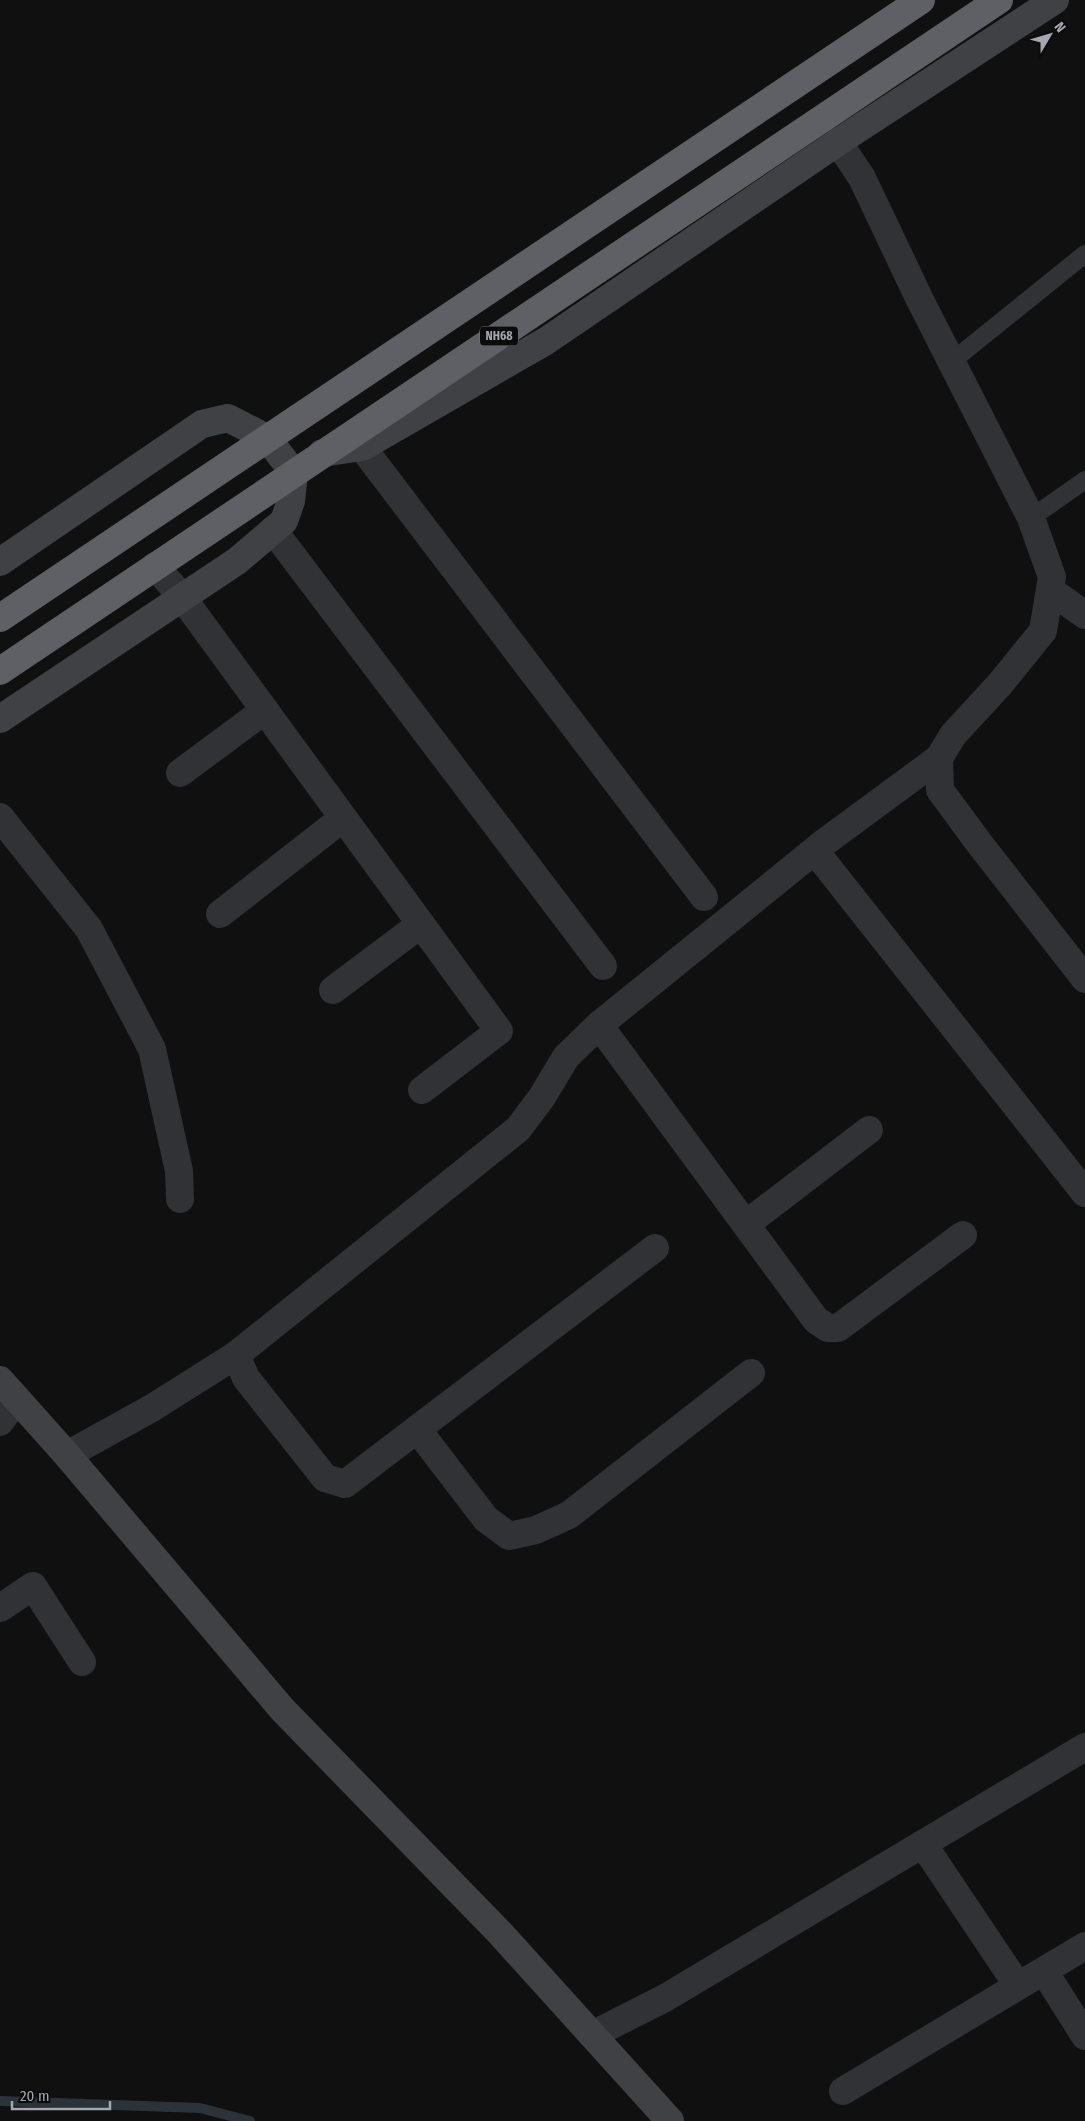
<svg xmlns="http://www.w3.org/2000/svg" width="1085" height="2121" viewBox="0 0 1085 2121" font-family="'Fira Sans Condensed',sans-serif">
	<rect width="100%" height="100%" fill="#101011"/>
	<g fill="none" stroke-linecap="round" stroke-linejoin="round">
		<path stroke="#2b3238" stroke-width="10" d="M 0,2101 L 200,2108 L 250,2121"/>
		<path stroke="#313236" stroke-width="18" d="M 951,362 L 1085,254
			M 1031,518 L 1085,480"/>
		<path stroke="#313236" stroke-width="28" d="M 838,142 L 862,178 L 920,300 L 1031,518 L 1052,577 L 1043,631 L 1000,684 L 953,735 L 939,758 L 940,790 L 979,843 L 1085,979
			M 362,447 L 704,897
			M 273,530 L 603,966
			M 155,566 L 182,597 L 499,1031 L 422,1090
			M 1050,590 L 1085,615
			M 180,773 L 265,710
			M 0,817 L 89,929 L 152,1049 L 179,1171 L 180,1199
			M 815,851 L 1085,1193
			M 220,914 L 343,818
			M 333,990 L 421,924
			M 599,1025 L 816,1320 L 828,1328 L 838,1328 L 963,1235
			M 746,1224 L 869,1130
			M 236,1355 L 246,1378 L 325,1478 L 345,1484 L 655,1248
			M 0,1422 L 17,1399
			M 417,1429 L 486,1519 L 509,1536 L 536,1530 L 569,1515 L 751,1373
			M 67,1455 L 152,1408 L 236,1355 L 518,1129 L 542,1097 L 566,1057 L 599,1025 L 825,842 L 939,758
			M 0,1608 L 33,1586 L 82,1662
			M 923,1844 L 1018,1986
			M 1044,1971 L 1085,2036
			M 592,2035 L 665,1998 L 1085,1747
			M 843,2091 L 1085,1946"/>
		<path stroke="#404145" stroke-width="28" d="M 322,453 L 362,447 L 546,341 L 838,142 L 1055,0
			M 0,562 L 202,424 L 228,418 L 267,438 L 294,473 L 291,501 L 284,521 L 237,561 L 0,719
			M 0,1380 L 67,1455 L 282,1709 L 500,1933 L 670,2121"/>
		<path stroke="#5e6066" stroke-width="28" d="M 0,618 L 921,0
			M 0,671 L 999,0"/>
	</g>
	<g text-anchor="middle" stroke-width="4" stroke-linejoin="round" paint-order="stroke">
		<rect fill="#0b0b0c" stroke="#75787f" stroke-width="1" x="480" y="326.5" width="38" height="19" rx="4"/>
		<g font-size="12" font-weight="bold" fill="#a3a7b0">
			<text x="499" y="340">NH68</text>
		</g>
	</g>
	<g transform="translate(1050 35) rotate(52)" stroke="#0b0b0c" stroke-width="4" paint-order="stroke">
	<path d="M0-4L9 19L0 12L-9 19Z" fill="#a3a7b0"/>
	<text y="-8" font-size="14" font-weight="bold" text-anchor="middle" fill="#a3a7b0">N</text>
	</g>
	<path d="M12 2101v8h98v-8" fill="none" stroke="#a3a7b0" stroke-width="2.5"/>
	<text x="20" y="2101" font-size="15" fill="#a3a7b0" stroke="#0b0b0c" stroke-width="4" paint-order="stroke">20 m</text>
</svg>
